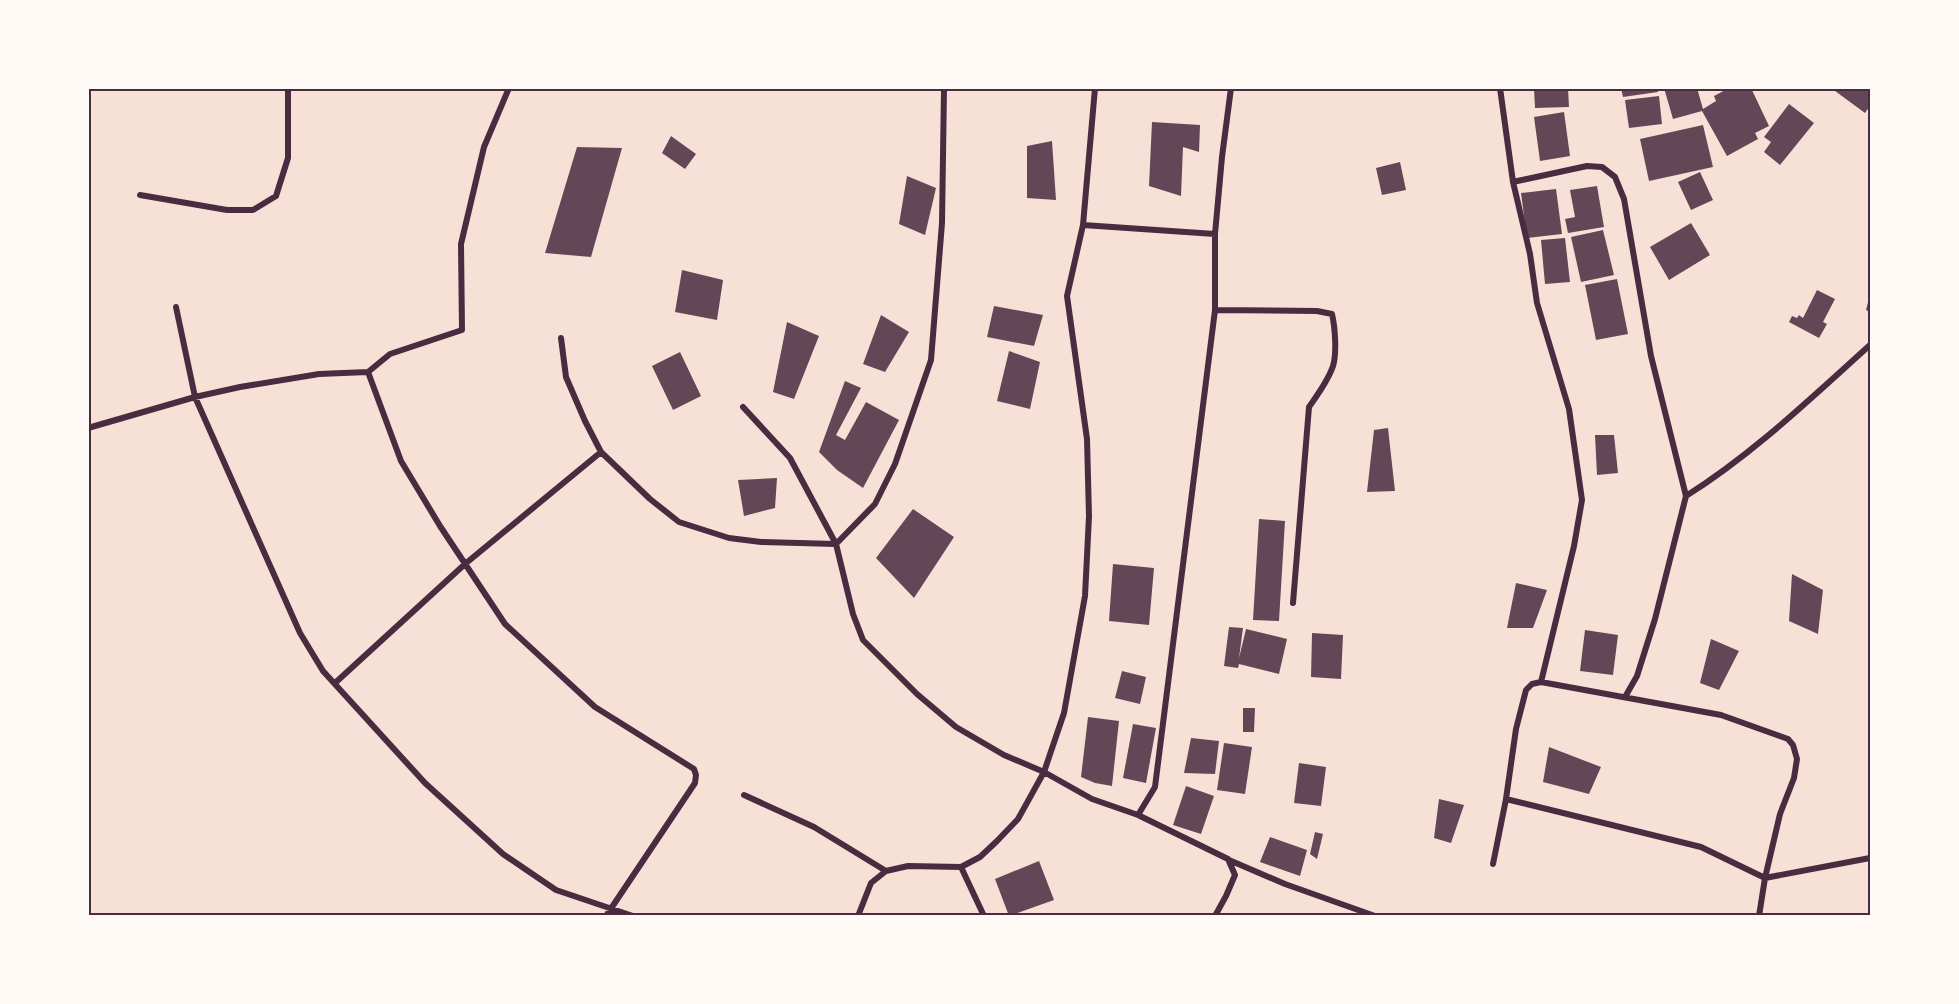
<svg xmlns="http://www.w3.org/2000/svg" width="1959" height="1004" viewBox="0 0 1959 1004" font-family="Quicksand,sans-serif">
	<rect width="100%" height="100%" fill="#f7e1d7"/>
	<path fill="#644757" d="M 1534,88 L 1568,88 L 1569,107 L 1535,108 Z
		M 1621,88 L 1657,88 L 1658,92 L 1623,97 Z
		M 1664,88 L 1697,88 L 1703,109 L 1716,101 L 1714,96 L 1729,88 L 1751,88 L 1769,126 L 1755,133 L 1758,139 L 1727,156 L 1702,111 L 1673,119 Z
		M 1831,88 L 1867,88 L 1870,91 L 1870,106 L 1865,113 Z
		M 1659,96 L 1662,124 L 1629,128 L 1625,100 Z
		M 1789,104 L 1814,123 L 1780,165 L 1764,152 L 1771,142 L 1764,137 Z
		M 1564,112 L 1570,156 L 1540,161 L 1534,117 Z
		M 1152,122 L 1200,125 L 1199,152 L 1183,147 L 1181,196 L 1149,186 Z
		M 1703,125 L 1713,167 L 1649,181 L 1640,139 Z
		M 671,136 L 696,154 L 685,169 L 662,153 Z
		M 1052,141 L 1056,200 L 1027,198 L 1027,146 Z
		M 577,147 L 622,148 L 591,257 L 545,253 Z
		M 1400,162 L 1406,190 L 1382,195 L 1376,168 Z
		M 1700,172 L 1713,200 L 1691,210 L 1678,182 Z
		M 907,176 L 936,188 L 925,235 L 899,224 Z
		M 1597,186 L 1604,227 L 1568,233 L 1565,219 L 1575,217 L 1570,190 Z
		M 1556,189 L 1562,234 L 1527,238 L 1521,193 Z
		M 1691,223 L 1710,255 L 1669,280 L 1650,247 Z
		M 1603,230 L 1614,275 L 1581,282 L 1571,237 Z
		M 1565,238 L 1570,282 L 1545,284 L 1541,240 Z
		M 682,270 L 723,280 L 717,320 L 675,312 Z
		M 1617,279 L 1628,334 L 1596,340 L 1585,285 Z
		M 1817,290 L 1835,299 L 1823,322 L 1827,324 L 1819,338 L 1789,322 L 1792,316 L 1797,318 L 1799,315 L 1803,318 Z
		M 1870,295 L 1870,312 L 1866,310 Z
		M 994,306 L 1043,315 L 1034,346 L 987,337 Z
		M 881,315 L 909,332 L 885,372 L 863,364 Z
		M 787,322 L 819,336 L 794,399 L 773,392 Z
		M 1009,351 L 1040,362 L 1030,409 L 997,401 Z
		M 680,352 L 701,396 L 673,410 L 652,366 Z
		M 845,381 L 861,388 L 836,435 L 845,440 L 866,402 L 899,420 L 863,488 L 837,470 L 819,452 Z
		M 1388,428 L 1395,491 L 1367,492 L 1374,430 Z
		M 1595,435 L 1614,435 L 1618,473 L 1597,475 Z
		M 777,478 L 775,508 L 744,516 L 738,480 Z
		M 913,509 L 954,537 L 914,598 L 876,558 Z
		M 1259,519 L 1285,521 L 1279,621 L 1253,620 Z
		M 1113,564 L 1154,568 L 1149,625 L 1109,621 Z
		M 1792,574 L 1823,590 L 1818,634 L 1789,621 Z
		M 1516,583 L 1547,590 L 1533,628 L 1507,628 Z
		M 1229,627 L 1243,628 L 1239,658 L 1246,629 L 1287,639 L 1279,674 L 1239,664 L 1238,668 L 1224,666 Z
		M 1585,630 L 1618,635 L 1613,675 L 1580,671 Z
		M 1312,633 L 1343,635 L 1341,679 L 1311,677 Z
		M 1711,639 L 1739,651 L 1719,690 L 1700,683 Z
		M 1122,671 L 1146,677 L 1140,704 L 1115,698 Z
		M 1243,708 L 1255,708 L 1254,732 L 1243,732 Z
		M 1088,717 L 1119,721 L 1112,786 L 1095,783 L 1081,777 Z
		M 1133,724 L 1156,728 L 1146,783 L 1123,778 Z
		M 1191,738 L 1219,741 L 1215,774 L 1184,773 Z
		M 1224,743 L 1252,747 L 1245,794 L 1217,790 Z
		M 1549,747 L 1601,767 L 1589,794 L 1543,782 Z
		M 1299,763 L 1326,767 L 1321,806 L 1294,803 Z
		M 1186,786 L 1214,796 L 1201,834 L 1173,825 Z
		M 1439,799 L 1464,805 L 1451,843 L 1434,838 Z
		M 1315,832 L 1323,834 L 1317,859 L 1310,854 Z
		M 1270,837 L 1307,850 L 1300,876 L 1260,862 Z
		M 1039,861 L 1054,900 L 1009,916 L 995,879 Z"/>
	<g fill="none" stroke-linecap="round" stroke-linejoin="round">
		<path stroke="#4a2c40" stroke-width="6" d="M 1500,88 L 1513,182 L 1530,254 L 1537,303 L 1569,409 L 1582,500 L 1574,546 L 1541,682
			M 1513,182 L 1587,166 L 1602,167 L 1615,177 L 1624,199 L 1651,356 L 1686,496 L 1655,619 L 1637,676 L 1625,697
			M 140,195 L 227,210 L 253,210 L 276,196 L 288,158 L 288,88
			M 1083,225 L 1215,234
			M 176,307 L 195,397 L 300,633 L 323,671 L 425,783 L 503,854 L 556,890 L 633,916
			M 1215,310 L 1317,311 L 1332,314 C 1335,327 1337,353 1333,366 C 1328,381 1318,394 1309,407 L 1293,603
			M 561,338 L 566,377 L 585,421 L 601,452 L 650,499 L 679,522 L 729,538 L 761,542 L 836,544 L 875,504 L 895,464 L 931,360 L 942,223 L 944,88
			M 368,372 L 401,461 L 440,526 L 505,624 L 595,707 L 694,769 L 696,775 L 695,783 L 606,916
			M 743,407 L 790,458 L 836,544 L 853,614 L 863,640 L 917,694 L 956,727 L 1004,755 L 1044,772 L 1092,799 L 1138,815 L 1155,787 L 1215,310 L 1215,234 L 1222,157 L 1231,88
			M 88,428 L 195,397 L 240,387 L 319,374 L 368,372 L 390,354 L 462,330 L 461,244 L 484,147 L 509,88
			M 1686,496 C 1753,454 1811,398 1870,345
			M 335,683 L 465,564 L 601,452
			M 744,795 L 814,827 L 886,871
			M 1138,815 L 1228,859 L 1235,875 L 1226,896 L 1215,916
			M 1229,860 L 1285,884 L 1375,916
			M 1493,864 L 1506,799 L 1701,847 L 1765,878 L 1780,814 L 1794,778 L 1797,759 L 1793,745 L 1788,739 L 1721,715 L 1541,682 L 1532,684 L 1526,690 L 1516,729 L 1506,799
			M 961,867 L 984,916
			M 858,916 L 871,883 L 886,871 L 908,866 L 961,867 L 980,857 L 997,841 L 1018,819 L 1044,772 L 1064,713 L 1085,596 L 1089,516 L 1087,439 L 1067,296 L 1083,225 L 1095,88
			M 1759,916 L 1765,878 L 1870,858"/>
	</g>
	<rect width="1959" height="1004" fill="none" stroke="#fffaf5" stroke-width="180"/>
	<rect x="90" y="90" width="1779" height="824" fill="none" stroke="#4a2c40" stroke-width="2"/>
</svg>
